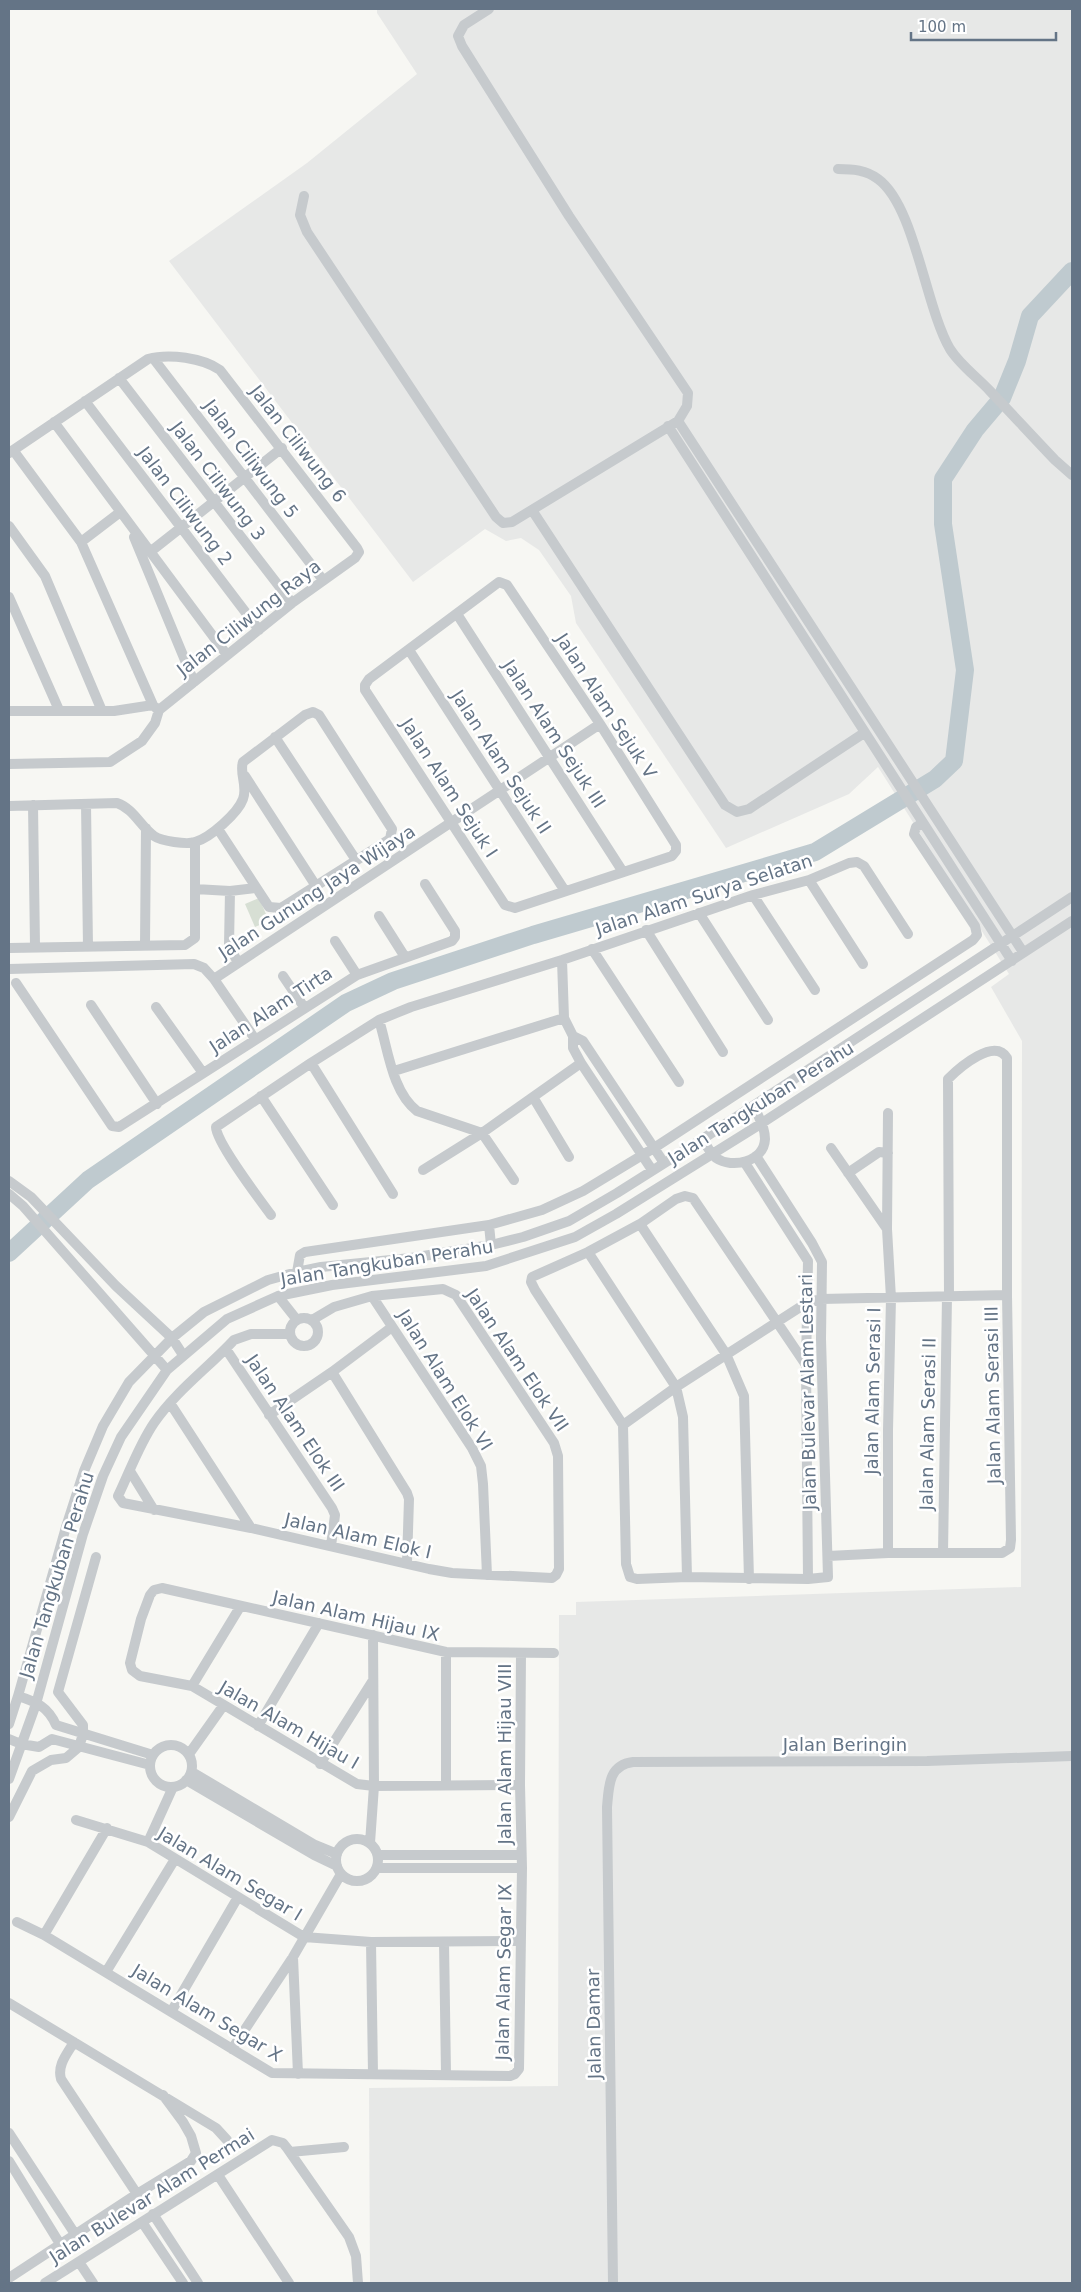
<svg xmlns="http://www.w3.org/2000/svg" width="1081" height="2292" viewBox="0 0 1081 2292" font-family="'DejaVu Sans',sans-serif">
	<rect width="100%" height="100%" fill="#f7f7f3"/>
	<path fill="#e7e8e7" d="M 377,9 L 1072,9 L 1072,2283 L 370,2283 L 369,2088 L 558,2086 L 559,1615 L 576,1615 L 576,1602 L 1021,1587 L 1022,1041 L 991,987 L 1009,974 L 878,767 L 849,794 L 726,848 L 576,623 L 571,596 L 539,550 L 521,538 L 506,541 L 485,529 L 413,582 L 169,261 L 307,163 L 417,74 L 377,13 Z"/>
	<path fill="#d7dfd4" d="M 259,898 L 269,921 L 255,927 L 245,904 Z"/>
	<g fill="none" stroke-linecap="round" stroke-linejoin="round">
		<path stroke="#bfcacf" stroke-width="18" d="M 9,1253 L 88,1180 L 346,1003 L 393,981 L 533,935 L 815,852 L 935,779 L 954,761 L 965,670 L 943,524 L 943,479 L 975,430 L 1002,398 L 1017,361 L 1030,316 L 1072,271"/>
		<path stroke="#c6cacd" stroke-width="10" d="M 838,169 C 853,169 866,170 878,179 C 915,206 925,306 950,349 C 960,365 977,377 990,391 C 1012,414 1033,437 1055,460 L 1072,475
			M 304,196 L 300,215 L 307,232 L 496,517 L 503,523 L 512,522 L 678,421 L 687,406 L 688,393 L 569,216 L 462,46 L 458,36 L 464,25 L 489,9
			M 153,358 L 323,580
			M 119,378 L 292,603
			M 85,401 L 259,630
			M 678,421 L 1023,952
			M 54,422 L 227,655
			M 668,426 L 1012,961
			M 13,450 L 81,542 L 153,705
			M 9,453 L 148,359 C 169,353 203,358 220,370 L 357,548 L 359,552 L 355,558 L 292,603 L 159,710
			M 532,510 L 725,805 L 737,812 L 749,809 L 864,733
			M 9,526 L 45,576 L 102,711
			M 134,537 L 194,682
			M 81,542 L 119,513
			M 150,552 L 282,448
			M 499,582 L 507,585 L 600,724 L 676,845 L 676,851 L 672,856 L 515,908 L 505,905 L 365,690 L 365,685 L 369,679 Z
			M 9,597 L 59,710
			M 457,614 L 623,872
			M 409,650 L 565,891
			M 9,711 L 114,711 L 153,705 L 158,710
			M 275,737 L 356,860
			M 9,764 L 110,762 L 142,741 L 155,723 L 159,710
			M 245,776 L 316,886
			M 86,804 L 88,947
			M 33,805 L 35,946
			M 9,806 L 117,803 C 134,809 140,826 154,836 C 161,841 187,845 195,842 C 210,838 238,813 243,799 C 248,786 239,773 243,762 L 305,715 L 313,712 L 319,715 L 392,829 L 390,839 L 281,908 L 269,907 L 218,829
			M 809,880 L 863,964
			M 195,889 L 230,891 L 256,888
			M 230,891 L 229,945 L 238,963
			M 753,895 L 815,990
			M 699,913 L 768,1020
			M 379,916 L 405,957
			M 646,930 L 723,1052
			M 335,941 L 357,975
			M 145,945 L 146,828
			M 9,948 L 185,945 L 195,938 L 195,842
			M 592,949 L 679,1082
			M 562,960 L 564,1018 L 573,1036 L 573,1048 L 581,1063 L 652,1170
			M 9,969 L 194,964 L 204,968 L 214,979 L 600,724
			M 283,976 L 304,1007
			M 214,979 L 255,1039
			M 16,983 L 112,1126 L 119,1127 L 357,975 L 452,941 L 455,937 L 455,931 L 425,884
			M 91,1005 L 157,1104
			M 156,1007 L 203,1073
			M 379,1020 C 388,1049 392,1092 417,1111 L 482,1133 L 514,1180
			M 573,1036 L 583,1041 L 664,1163
			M 311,1063 L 393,1194
			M 394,1071 L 564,1018
			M 261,1096 L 333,1205
			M 533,1097 L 569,1157
			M 888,1113 L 887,1229 L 891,1298 L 888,1430 L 888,1553
			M 703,1139 C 706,1145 710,1153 716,1158 C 732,1169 764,1162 765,1139 C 765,1127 759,1116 753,1106
			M 831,1148 L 887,1229
			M 756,1156 L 812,1243 L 822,1262 L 821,1339 L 828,1577 L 808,1579 L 687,1577 L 637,1579 L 630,1577 L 626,1564 L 623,1425 L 535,1290 L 531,1282 L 532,1277 L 588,1252 L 640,1224 L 676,1199 L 685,1196 L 693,1198 L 806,1365
			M 745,1163 L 808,1261 L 806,1365 L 808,1579
			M 423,1170 L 482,1133 L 581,1063
			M 848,1173 L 879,1152 L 888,1153
			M 9,1181 L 31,1197 L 116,1286 L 172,1338 L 183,1355
			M 9,1194 L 23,1206 L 167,1370
			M 271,1215 C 260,1200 216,1142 216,1127 L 311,1063 L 379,1020 L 411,1007 L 562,960 L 753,895 L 809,880 L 849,863 L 857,862 L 864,866 L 908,934
			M 640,1224 L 726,1354 L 744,1396 L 749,1579
			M 489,1225 L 491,1245
			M 588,1252 L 676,1387 L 683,1417 L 687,1577
			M 297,1272 L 300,1255 L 305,1252 L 489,1225 L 542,1210 L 583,1191 L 654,1148 L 973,940 L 977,935 L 975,926 L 914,834 L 916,827 L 923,823
			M 278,1296 L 297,1320
			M 372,1296 L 472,1448 L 481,1466 L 483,1484 L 487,1575
			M290 1332a14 14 0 1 1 28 0a14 14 0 1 1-28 0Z
			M 290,1334 L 251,1334 L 234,1340 C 208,1368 176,1391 154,1423 C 139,1445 130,1471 118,1496 L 123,1503 L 251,1528 L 429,1569 L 452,1573 L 552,1578 L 556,1575 L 559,1569 L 558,1456 L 554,1443 L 456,1295 L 443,1289 L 372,1296 L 334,1307 L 312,1320
			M 226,1349 L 332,1508 L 335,1515 L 331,1546
			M 332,1372 L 407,1493 L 409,1499 L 407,1563
			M 170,1403 L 251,1528
			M 269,1415 L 332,1372 L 392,1327
			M 623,1425 L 676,1387 L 808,1302 L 821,1299 L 1007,1295
			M 130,1471 L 154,1510
			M 943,1553 L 947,1296
			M 828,1556 L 888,1553 L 1002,1553 L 1010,1548 L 1011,1540 L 1007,1295 L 1007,1058 C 995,1037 960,1067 948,1079 L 949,1296
			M 446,1652 L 446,1784
			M 192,1686 L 240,1607
			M 18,1696 C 37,1702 48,1707 56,1725 L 153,1755
			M 9,1724 L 18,1696 L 66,1527 L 84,1471 L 103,1426 L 129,1382 L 172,1338 L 204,1312 L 268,1280 L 297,1272 L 321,1267 L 411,1258 L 491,1245 L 523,1237 L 569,1221 L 617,1193 L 701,1140 L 1072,897
			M 258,1726 L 319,1623
			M 9,1739 L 21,1744 L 39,1747 L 52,1739 L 150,1765
			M150 1766a21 21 0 1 1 42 0a21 21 0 1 1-42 0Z
			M 189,1754 L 223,1706
			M 320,1764 L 372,1682
			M 192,1772 L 315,1845 L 337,1854
			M 9,1779 L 36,1704 L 83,1534 L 103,1476 L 121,1437 L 167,1370 L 227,1319 L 278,1296 L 332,1285 L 486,1266 L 575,1237 L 616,1214 L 762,1123 L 1072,921
			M 186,1780 L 314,1855 L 337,1866
			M 520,1785 L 374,1786 L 357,1784 L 192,1686 L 140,1676 L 132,1670 L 130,1663 L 141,1619 L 150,1595 L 154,1590 L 162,1588 L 446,1652 L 554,1653
			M 9,1817 L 32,1771 L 51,1760 L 66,1758 L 79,1747 L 83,1734 L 83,1725 L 58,1692 L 96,1557
			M 76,1820 L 148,1842 L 304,1937 L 371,1942 L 520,1941
			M336 1860a21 21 0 1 1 42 0a21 21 0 1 1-42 0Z
			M 148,1842 L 173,1787
			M 370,1843 L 374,1786 L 373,1635
			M 378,1855 L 521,1855
			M 377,1868 L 522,1868
			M 17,1922 L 44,1935 L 272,2073 L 510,2076 L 515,2074 L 519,2069 L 522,1868 L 520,1785 L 521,1653
			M 44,1935 L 107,1828
			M 371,1942 L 373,2074
			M 444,1942 L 446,2074
			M 293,1957 L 298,2074
			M 106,1972 L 175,1859
			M 9,2003 L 216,2128 L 227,2140
			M 171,2012 L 238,1897
			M 74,2042 C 67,2054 57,2065 61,2079 L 137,2194
			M 232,2049 L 293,1957 L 341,1874
			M 9,2133 L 75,2234
			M 290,2152 L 344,2147
			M 9,2161 L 60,2244
			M 218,2175 L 289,2283
			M 153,2214 L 198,2283
			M 142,2222 L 183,2283
			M 79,2262 L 93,2283
			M 9,2278 L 137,2194 L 191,2161 L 196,2153 L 191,2136 L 183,2122 L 163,2095
			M 45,2283 L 272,2140 L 283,2143 L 287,2148 L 349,2237 L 356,2256 L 358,2283
			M 613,2283 L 607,1807 C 609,1787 608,1765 633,1762 L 927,1761 L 1072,1756"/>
	</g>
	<g text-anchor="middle" stroke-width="5" stroke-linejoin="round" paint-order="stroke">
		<g font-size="18" fill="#647486" stroke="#fff">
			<text transform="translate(298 444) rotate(52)" y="6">Jalan Ciliwung 6</text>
			<text transform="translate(251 459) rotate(53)" y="6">Jalan Ciliwung 5</text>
			<text transform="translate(218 481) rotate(53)" y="6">Jalan Ciliwung 3</text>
			<text transform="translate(185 506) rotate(53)" y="6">Jalan Ciliwung 2</text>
			<text transform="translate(249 618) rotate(-38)" y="6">Jalan Ciliwung Raya</text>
			<text transform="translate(606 706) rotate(57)" y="6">Jalan Alam Sejuk V</text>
			<text transform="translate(554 734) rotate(57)" y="6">Jalan Alam Sejuk III</text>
			<text transform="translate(501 762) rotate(57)" y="6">Jalan Alam Sejuk II</text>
			<text transform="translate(449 788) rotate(57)" y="6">Jalan Alam Sejuk I</text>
			<text transform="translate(317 892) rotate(-33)" y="6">Jalan Gunung Jaya Wijaya</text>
			<text transform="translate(704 895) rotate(-18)" y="6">Jalan Alam Surya Selatan</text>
			<text transform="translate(271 1010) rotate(-33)" y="6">Jalan Alam Tirta</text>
			<text transform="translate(761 1103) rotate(-32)" y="6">Jalan Tangkuban Perahu</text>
			<text transform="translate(387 1263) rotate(-9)" y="6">Jalan Tangkuban Perahu</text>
			<text transform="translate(517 1360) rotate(56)" y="6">Jalan Alam Elok VII</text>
			<text transform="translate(445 1380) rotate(58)" y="6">Jalan Alam Elok VI</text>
			<text transform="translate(873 1391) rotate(-89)" y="6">Jalan Alam Serasi I</text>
			<text transform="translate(808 1392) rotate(-91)" y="6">Jalan Bulevar Alam Lestari</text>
			<text transform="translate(993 1395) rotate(-91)" y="6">Jalan Alam Serasi III</text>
			<text transform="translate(295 1423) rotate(56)" y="6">Jalan Alam Elok III</text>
			<text transform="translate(928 1424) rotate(-89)" y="6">Jalan Alam Serasi II</text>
			<text transform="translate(358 1536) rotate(13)" y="6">Jalan Alam Elok I</text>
			<text transform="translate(57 1575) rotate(-73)" y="6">Jalan Tangkuban Perahu</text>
			<text transform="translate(356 1616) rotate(13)" y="6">Jalan Alam Hijau IX</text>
			<text transform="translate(289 1725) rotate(30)" y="6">Jalan Alam Hijau I</text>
			<text x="845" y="1751">Jalan Beringin</text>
			<text transform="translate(505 1754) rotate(-90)" y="6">Jalan Alam Hijau VIII</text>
			<text transform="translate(230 1874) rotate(31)" y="6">Jalan Alam Segar I</text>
			<text transform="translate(504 1972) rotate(-89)" y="6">Jalan Alam Segar IX</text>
			<text transform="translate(207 2013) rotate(31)" y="6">Jalan Alam Segar X</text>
			<text transform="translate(594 2024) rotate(-91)" y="6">Jalan Damar</text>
			<text transform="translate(152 2196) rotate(-32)" y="6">Jalan Bulevar Alam Permai</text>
		</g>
	</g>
	<rect width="1081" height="2292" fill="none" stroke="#647486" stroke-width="20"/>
	<path d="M911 32v8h145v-8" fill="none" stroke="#647486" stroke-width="2.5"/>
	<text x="918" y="32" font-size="15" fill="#647486" stroke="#ffffff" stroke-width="4" paint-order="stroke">100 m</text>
</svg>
